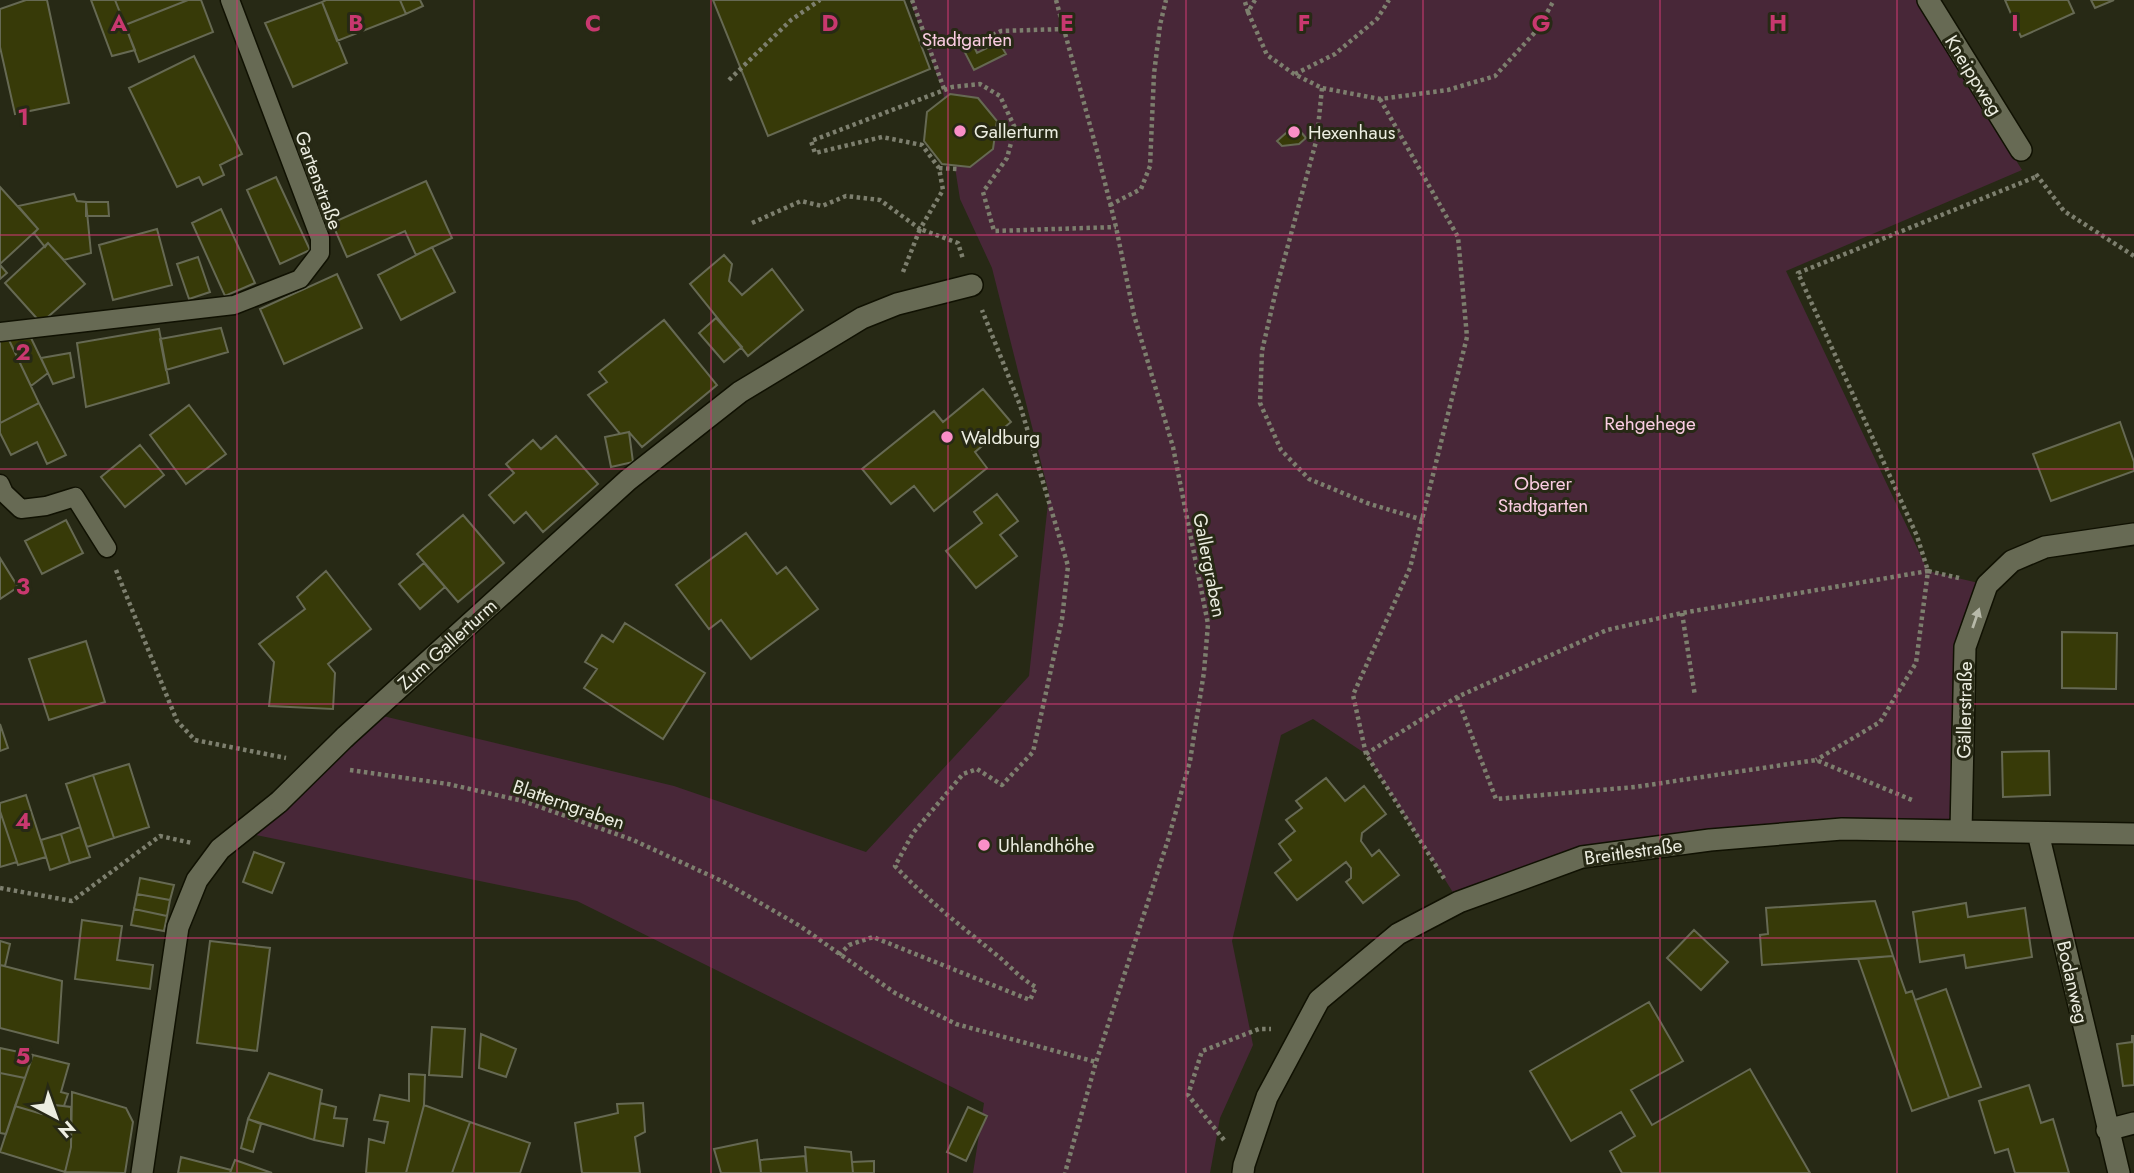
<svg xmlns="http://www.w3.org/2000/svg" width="2134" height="1173" viewBox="0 0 2134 1173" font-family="Jost,sans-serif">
	<rect width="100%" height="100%" fill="#272915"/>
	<path fill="#482738" d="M 910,0 L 1918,0 L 2022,170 L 1786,271 L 1928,571 L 1987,585 L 1965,647 L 1961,831 L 1842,829 L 1582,857 L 1459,902 L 1366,754 L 1313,719 L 1281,735 L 1232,941 L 1253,1045 L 1220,1118 L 1210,1173 L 973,1173 L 984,1103 L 577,901 L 256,835 L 356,737 L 383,716 L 674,786 L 866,852 L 1029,676 L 1049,494 L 992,268 L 960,199 L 943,92 Z"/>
	<path fill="#373a08" stroke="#666953" stroke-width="2" d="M 26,0 L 47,0 L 69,103 L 15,114 L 0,47 L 0,9 Z
		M 91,0 L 115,0 L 135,50 L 112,56 Z
		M 115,0 L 188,0 L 125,25 Z
		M 188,0 L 201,0 L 213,32 L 139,62 L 125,25 Z
		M 326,0 L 400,0 L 406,14 L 337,41 L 322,2 Z
		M 400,0 L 420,0 L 423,6 L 406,14 Z
		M 713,0 L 904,0 L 930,69 L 768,136 Z
		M 2005,0 L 2068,0 L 2074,13 L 2021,37 Z
		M 2091,0 L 2114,0 L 2095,8 Z
		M 322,2 L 347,63 L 293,87 L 265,23 Z
		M 969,36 L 977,53 L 999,42 L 1006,54 L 974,70 L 959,41 Z
		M 194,56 L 242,154 L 220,165 L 224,175 L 203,185 L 199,177 L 177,187 L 129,88 Z
		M 950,94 L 978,98 L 997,121 L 993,149 L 970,167 L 942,164 L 924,141 L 927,112 Z
		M 1295,125 L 1306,138 L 1299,144 L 1282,146 L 1277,141 Z
		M 276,177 L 310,250 L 280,264 L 247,190 Z
		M 426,181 L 452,238 L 416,255 L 405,231 L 347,257 L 332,223 Z
		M 0,187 L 38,229 L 0,264 Z
		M 74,194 L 77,201 L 86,202 L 91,253 L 64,260 L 48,243 L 45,247 L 34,233 L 38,229 L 18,206 Z
		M 86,202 L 108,202 L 109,216 L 86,216 Z
		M 221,209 L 255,283 L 225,296 L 192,223 Z
		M 157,229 L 172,285 L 113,300 L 99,245 Z
		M 48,243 L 85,284 L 41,323 L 5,283 Z
		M 432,247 L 455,292 L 401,320 L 378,275 Z
		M 724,255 L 732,264 L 729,281 L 742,295 L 772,269 L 803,310 L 748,356 L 690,284 Z
		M 198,257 L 210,292 L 189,299 L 177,264 Z
		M 0,265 L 7,273 L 0,279 Z
		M 337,274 L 362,328 L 284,364 L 260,309 Z
		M 716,318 L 742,347 L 724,362 L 699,333 Z
		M 664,320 L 717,385 L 642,447 L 629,432 L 620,434 L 588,395 L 607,382 L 599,372 Z
		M 221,328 L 228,352 L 166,370 L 160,339 Z
		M 159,329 L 169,383 L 86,407 L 77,343 Z
		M 31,338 L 48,373 L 31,386 L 9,340 Z
		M 9,340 L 39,403 L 0,423 L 0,341 Z
		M 70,353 L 74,377 L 53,384 L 41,358 Z
		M 983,389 L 1011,422 L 975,452 L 987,468 L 934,511 L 914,486 L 891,504 L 862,469 L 934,411 L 943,422 Z
		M 39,403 L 66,455 L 47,464 L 37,442 L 11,455 L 0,433 L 0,423 Z
		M 189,405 L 226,454 L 186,484 L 150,435 Z
		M 2120,422 L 2134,462 L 2134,471 L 2051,501 L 2033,454 Z
		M 629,432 L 633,462 L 611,467 L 605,437 Z
		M 556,436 L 598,484 L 543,532 L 526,512 L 514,523 L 489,495 L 514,473 L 506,464 L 533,440 L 541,449 Z
		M 140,445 L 164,475 L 125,507 L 101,477 Z
		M 997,494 L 1018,521 L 1000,535 L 1017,556 L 976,588 L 946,551 L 982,523 L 974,512 Z
		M 463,515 L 504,563 L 458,602 L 417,554 Z
		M 66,520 L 83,553 L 42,574 L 25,541 Z
		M 746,533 L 777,574 L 786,567 L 818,609 L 751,659 L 721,620 L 709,629 L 676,585 Z
		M 0,558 L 18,587 L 0,599 Z
		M 424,563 L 445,587 L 420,609 L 399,584 Z
		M 326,571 L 371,629 L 328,664 L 335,673 L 333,709 L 269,706 L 274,662 L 259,644 L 305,609 L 297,597 Z
		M 625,623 L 705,673 L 663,739 L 584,688 L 597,669 L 585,662 L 602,635 L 613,642 Z
		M 2062,632 L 2117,633 L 2116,689 L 2062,688 Z
		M 86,641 L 105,702 L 49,720 L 29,659 Z
		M 0,724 L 8,748 L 0,751 Z
		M 2049,751 L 2050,795 L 2003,797 L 2002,752 Z
		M 129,764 L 149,827 L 114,838 L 93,775 Z
		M 93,775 L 114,838 L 87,847 L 66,784 Z
		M 1326,778 L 1345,801 L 1364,786 L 1386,814 L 1362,833 L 1361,841 L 1372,856 L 1379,850 L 1399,875 L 1363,903 L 1346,882 L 1351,878 L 1351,868 L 1346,862 L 1297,900 L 1275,873 L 1291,860 L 1279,844 L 1295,831 L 1286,820 L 1302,808 L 1296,801 Z
		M 26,795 L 46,857 L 18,865 L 0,811 L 0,803 Z
		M 0,811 L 17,862 L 0,867 Z
		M 80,827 L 90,857 L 70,863 L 61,834 Z
		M 61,834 L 70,863 L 50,870 L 41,840 Z
		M 254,852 L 284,863 L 272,893 L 243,882 Z
		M 140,878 L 174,885 L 170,900 L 137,894 Z
		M 137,894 L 170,900 L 167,916 L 134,909 Z
		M 1875,901 L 1893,956 L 1762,965 L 1760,935 L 1768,934 L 1766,908 Z
		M 1966,903 L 1968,917 L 2025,908 L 2032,957 L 1966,968 L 1964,955 L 1920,962 L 1913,912 Z
		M 134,909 L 167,916 L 164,931 L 131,925 Z
		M 82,920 L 122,926 L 117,960 L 153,965 L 150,989 L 75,979 Z
		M 1694,930 L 1728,962 L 1701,990 L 1667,958 Z
		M 0,941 L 10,944 L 5,966 L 0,965 Z
		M 210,941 L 270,948 L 257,1051 L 197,1043 Z
		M 1893,956 L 1906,993 L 1912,991 L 1949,1098 L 1912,1111 L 1858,959 Z
		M 0,965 L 62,981 L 58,1043 L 0,1028 Z
		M 1946,989 L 1981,1087 L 1949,1098 L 1915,1000 Z
		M 1649,1002 L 1683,1061 L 1631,1090 L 1652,1125 L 1750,1069 L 1810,1173 L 1622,1173 L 1610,1151 L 1635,1136 L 1621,1112 L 1571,1141 L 1530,1071 Z
		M 432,1027 L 465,1029 L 462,1077 L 429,1075 Z
		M 481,1034 L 516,1049 L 506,1077 L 479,1068 Z
		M 2132,1036 L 2134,1036 L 2134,1085 L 2123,1086 L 2117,1044 L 2132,1042 Z
		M 0,1048 L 33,1055 L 25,1078 L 0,1073 Z
		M 33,1055 L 69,1064 L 61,1092 L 68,1094 L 64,1106 L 46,1104 L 42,1114 L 15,1106 Z
		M 0,1073 L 25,1078 L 6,1134 L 0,1133 Z
		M 269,1073 L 322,1090 L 314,1140 L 248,1119 Z
		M 409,1074 L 425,1075 L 424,1105 L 406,1173 L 366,1173 L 369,1139 L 384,1143 L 388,1122 L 374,1120 L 380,1095 L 409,1101 Z
		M 2029,1085 L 2041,1123 L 2053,1119 L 2069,1173 L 2015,1173 L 2008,1149 L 1995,1153 L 1979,1101 Z
		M 72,1092 L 126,1108 L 133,1122 L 125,1173 L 65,1172 L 71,1147 Z
		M 320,1103 L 336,1107 L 334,1118 L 347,1119 L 343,1146 L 314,1140 Z
		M 643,1103 L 645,1132 L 635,1137 L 640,1173 L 582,1173 L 575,1123 L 618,1113 L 617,1104 Z
		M 46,1104 L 71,1107 L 71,1147 L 65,1172 L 0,1152 L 15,1106 L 42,1114 Z
		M 424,1105 L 470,1122 L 452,1173 L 406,1173 Z
		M 968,1107 L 987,1116 L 966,1161 L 947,1152 Z
		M 248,1119 L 261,1124 L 253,1152 L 241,1148 Z
		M 470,1122 L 530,1143 L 520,1173 L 452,1173 Z
		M 757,1140 L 761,1173 L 721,1173 L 714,1149 Z
		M 805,1147 L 851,1152 L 853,1173 L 807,1173 Z
		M 805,1156 L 807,1173 L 761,1173 L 760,1160 Z
		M 181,1157 L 231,1170 L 230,1173 L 178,1173 Z
		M 235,1160 L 272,1173 L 230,1173 Z
		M 874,1161 L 874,1173 L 853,1173 L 852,1162 Z"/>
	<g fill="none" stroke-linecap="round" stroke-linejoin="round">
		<defs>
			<path id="lane" d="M 0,332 L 234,305 L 300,279 L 320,253 L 320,238 L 230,0
				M 0,484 L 4,493 L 21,509 L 46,506 L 75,497 L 107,548"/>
			<path id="street" d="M 1928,0 L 2021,150
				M 345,737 L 628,480 L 740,392 L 862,318 L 897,304 L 972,285
				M 1961,831 L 1965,647 L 1987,585 L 2012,561 L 2045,547 L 2134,534
				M 2038,833 L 2119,1173
				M 2107,1130 L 2134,1123
				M 142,1173 L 178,927 L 197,880 L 220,849 L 279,802
				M 1243,1173 L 1244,1165 L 1267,1097 L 1319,1000 L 1398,934 L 1459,902 L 1582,857 L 1710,840 L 1842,829 L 2134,834"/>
		</defs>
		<use href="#lane" stroke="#101102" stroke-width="21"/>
		<use href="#street" stroke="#101102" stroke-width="24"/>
		<path stroke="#7d7f6e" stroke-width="4.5" stroke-dasharray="3.5 3.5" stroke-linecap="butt" d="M 912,0 L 944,89
			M 1056,0 L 1097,151 L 1116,227 L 1134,315 L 1173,447 L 1208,624 L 1204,672 L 1190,761 L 1168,840 L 1096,1062 L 1065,1173
			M 1245,2 L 1248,12 L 1255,0
			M 1248,12 L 1267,55 L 1294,74 L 1322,88 L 1380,99 L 1448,90 L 1495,76 L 1538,29 L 1554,0
			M 980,41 L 1001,31 L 1063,29
			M 1295,74 L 1335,54 L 1377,19 L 1389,0
			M 729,80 L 791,20 L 820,0
			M 1322,88 L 1317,138 L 1277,286 L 1262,351 L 1260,403 L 1281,450 L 1309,479 L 1367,503 L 1423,520
			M 1380,99 L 1458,237 L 1467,337 L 1410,568 L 1353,695 L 1366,754 L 1445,880
			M 939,168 L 957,169
			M 2036,174 L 2064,211 L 2134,256
			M 1110,205 L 1141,189 L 1150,166 L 1154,74 L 1160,25 L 1166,0
			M 752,223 L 801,201 L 822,206 L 846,196 L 880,200 L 920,229 L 943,190 L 939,168 L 922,145 L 882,137 L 815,153 L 811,141 L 952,87 L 980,84 L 1000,96 L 1015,128 L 1007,158 L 983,192 L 994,231 L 1116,227
			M 903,272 L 920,229 L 958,243 L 963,259
			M 116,570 L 177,721 L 195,740 L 286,758
			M 1959,578 L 1928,571 L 1917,536 L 1798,273 L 2038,176
			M 1682,613 L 1695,696
			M 1457,697 L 1496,799 L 1635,787 L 1816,760 L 1912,800
			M 1366,754 L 1457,697 L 1607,630 L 1682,613 L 1928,571 L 1916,663 L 1880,722 L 1816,760
			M 350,770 L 448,784 L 523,801 L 633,840 L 724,882 L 800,926 L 895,993 L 956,1024 L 1096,1062
			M 0,888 L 72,901 L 160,836 L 192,843
			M 839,955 L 849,945 L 873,937 L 1030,1000 L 1036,987 C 1021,979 1010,966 998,956 C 962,927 926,899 895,866 L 913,833 L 963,774 L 977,769 L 1002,785 L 1033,752 L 1062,619 L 1068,566 L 1020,405 L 982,310
			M 1224,1140 L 1188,1095 L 1202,1051 L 1259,1029 L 1271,1029"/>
		<use href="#lane" stroke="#676a54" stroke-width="18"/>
		<use href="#street" stroke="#676a54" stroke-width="21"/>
		<defs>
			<path id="street-bridge" d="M 279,802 L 345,737"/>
		</defs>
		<use href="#street-bridge" stroke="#101102" stroke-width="24" stroke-linecap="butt"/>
		<use href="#street-bridge" stroke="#676a54" stroke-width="21"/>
	</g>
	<defs><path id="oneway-solid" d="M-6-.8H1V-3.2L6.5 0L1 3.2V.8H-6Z" transform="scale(1.75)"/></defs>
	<use fill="#b7b9a9" href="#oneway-solid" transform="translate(1976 618) rotate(-71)"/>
	<path fill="none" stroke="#c8386f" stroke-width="2" stroke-opacity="0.55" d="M 237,0 L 237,1173M 474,0 L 474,1173M 711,0 L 711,1173M 948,0 L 948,1173M 1186,0 L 1186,1173M 1423,0 L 1423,1173M 1660,0 L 1660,1173M 1897,0 L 1897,1173M 0,235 L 2134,235M 0,469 L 2134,469M 0,704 L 2134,704M 0,938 L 2134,938"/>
	<g fill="#fa8fc8" stroke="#272915" stroke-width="2.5">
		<circle cx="960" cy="131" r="7"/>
		<circle cx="1294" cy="132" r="7"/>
		<circle cx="947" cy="437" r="7"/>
		<circle cx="984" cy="845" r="7"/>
	</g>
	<g text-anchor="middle" stroke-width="6" stroke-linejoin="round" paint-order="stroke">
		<g font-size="19" fill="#facce2" stroke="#272915">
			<text x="967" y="46">Stadtgarten</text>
			<text x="1650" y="430">Rehgehege</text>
			<text x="1543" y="490">Oberer<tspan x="1543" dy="22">Stadtgarten</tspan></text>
		</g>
		<g font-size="19" fill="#ecede1" stroke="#272915">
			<text transform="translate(1974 75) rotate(58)" y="7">Kneippweg</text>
			<text transform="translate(319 180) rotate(70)" y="7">Gartenstraße</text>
			<text transform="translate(1210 565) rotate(79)" y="7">Gallergraben</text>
			<text transform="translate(447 644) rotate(-42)" y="7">Zum Gallerturm</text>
			<text transform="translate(1964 710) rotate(-89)" y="7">Gällerstraße</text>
			<text transform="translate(569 804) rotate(19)" y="7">Blatterngraben</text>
			<text transform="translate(1633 851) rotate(-8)" y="7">Breitlestraße</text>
			<text transform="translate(2073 982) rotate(77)" y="7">Bodanweg</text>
		</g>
		<g font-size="19" fill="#ecede1" stroke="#272915" text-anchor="start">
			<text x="974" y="138">Gallerturm</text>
			<text x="1308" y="139">Hexenhaus</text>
			<text x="961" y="444">Waldburg</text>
			<text x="998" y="852">Uhlandhöhe</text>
		</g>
	</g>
	<g font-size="23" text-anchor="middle" font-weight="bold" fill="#c8386f" stroke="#272915" stroke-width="6" stroke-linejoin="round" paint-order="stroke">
		<text x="119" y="31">A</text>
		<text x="356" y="31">B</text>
		<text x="593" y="31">C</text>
		<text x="830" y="31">D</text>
		<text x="1067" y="31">E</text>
		<text x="1304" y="31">F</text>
		<text x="1541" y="31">G</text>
		<text x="1778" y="31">H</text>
		<text x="2015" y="31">I</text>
		<text x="23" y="125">1</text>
		<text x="23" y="360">2</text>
		<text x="23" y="594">3</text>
		<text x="23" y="829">4</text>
		<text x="23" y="1064">5</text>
	</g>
	<g transform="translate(56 1117) rotate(139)" stroke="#272915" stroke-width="5" paint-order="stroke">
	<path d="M0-5L12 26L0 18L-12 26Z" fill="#ecede1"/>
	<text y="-10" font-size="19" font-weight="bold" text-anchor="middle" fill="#ecede1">N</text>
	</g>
</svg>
